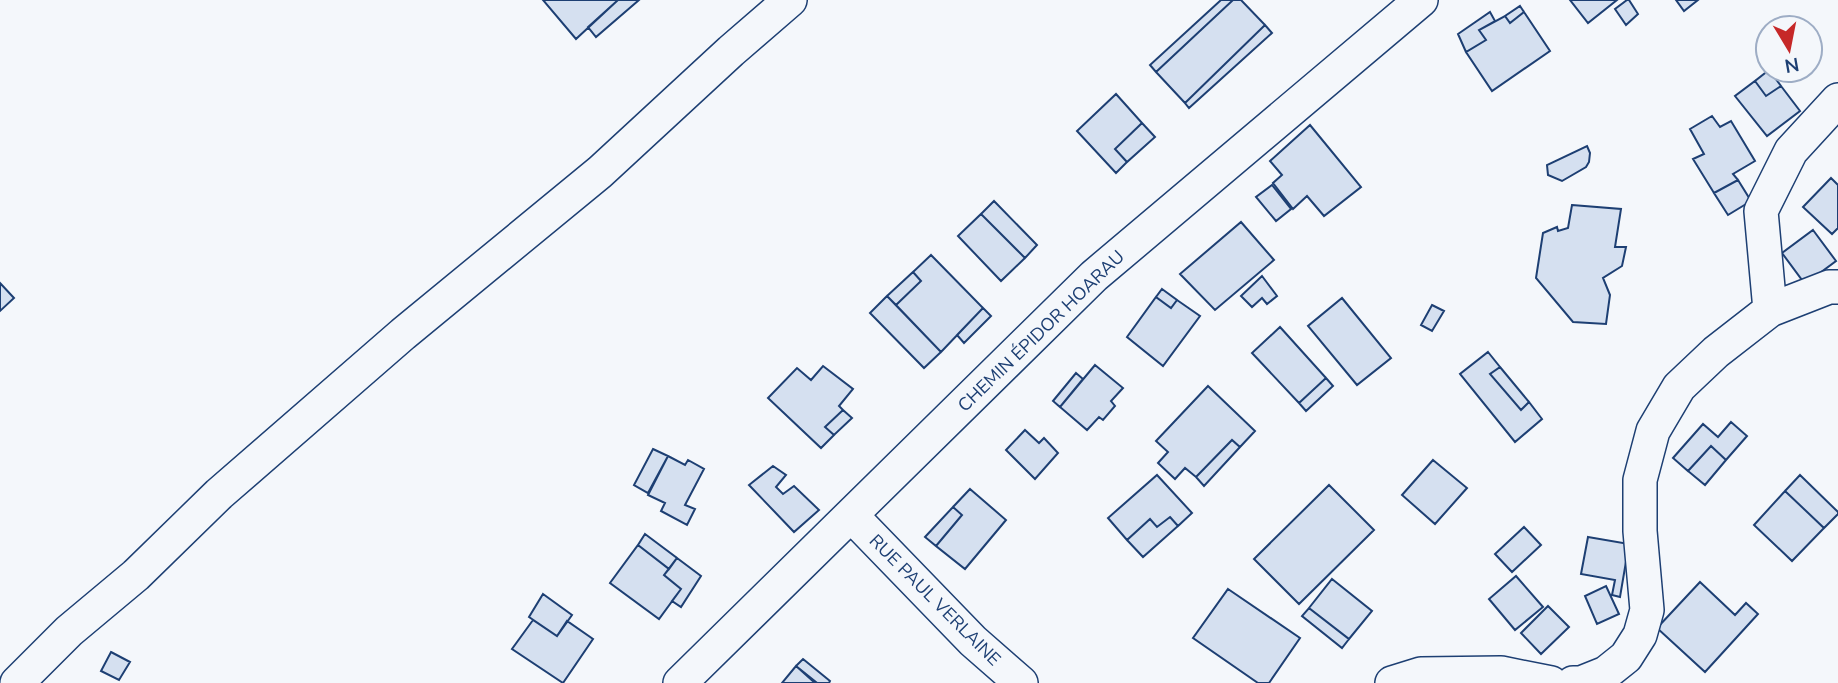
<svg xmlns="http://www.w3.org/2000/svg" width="1838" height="683" viewBox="0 0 1838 683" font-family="'Nunito Sans',sans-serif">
	<rect width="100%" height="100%" fill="#f4f7fb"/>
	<path fill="#d5e0f0" stroke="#1d3f73" stroke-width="2" d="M 543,0 L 618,0 L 576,39 Z
		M 618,0 L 639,0 L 596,37 L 588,27 Z
		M 1221,0 L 1233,0 L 1156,72 L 1150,65 Z
		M 1233,0 L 1241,0 L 1265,25 L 1185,103 L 1156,72 Z
		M 1570,0 L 1617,0 L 1588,23 Z
		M 1627,0 L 1629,0 L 1638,14 L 1626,25 L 1615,9 Z
		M 1676,0 L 1698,0 L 1684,11 Z
		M 1520,6 L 1524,12 L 1510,23 L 1505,16 Z
		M 1490,12 L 1495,21 L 1479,30 L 1486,40 L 1466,52 L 1458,34 Z
		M 1524,12 L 1550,51 L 1492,91 L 1466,52 L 1486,40 L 1479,30 L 1505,16 L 1510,23 Z
		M 1265,25 L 1272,33 L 1189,108 L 1185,103 Z
		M 1769,70 L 1781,86 L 1766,96 L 1755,81 Z
		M 1755,81 L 1766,96 L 1781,86 L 1800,111 L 1767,136 L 1735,96 Z
		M 1116,94 L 1142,123 L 1115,149 L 1127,162 L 1116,173 L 1077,131 Z
		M 1712,116 L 1720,127 L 1731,121 L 1755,161 L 1733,174 L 1738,180 L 1714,193 L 1693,159 L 1704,154 L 1690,129 Z
		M 1142,123 L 1155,137 L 1127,162 L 1115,149 Z
		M 1310,125 L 1361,187 L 1324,216 L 1307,196 L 1293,209 L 1273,183 L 1282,175 L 1270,161 Z
		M 1587,146 L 1590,153 L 1589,162 L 1586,167 L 1562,181 L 1548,175 L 1547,165 Z
		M 1831,178 L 1838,185 L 1838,228 L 1832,234 L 1803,207 Z
		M 1738,180 L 1751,201 L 1728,215 L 1714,193 Z
		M 1272,185 L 1291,209 L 1276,221 L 1256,197 Z
		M 994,201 L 1037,245 L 1025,258 L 981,214 Z
		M 1572,205 L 1621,209 L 1615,247 L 1626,247 L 1622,266 L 1603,278 L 1610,295 L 1606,324 L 1573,322 L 1536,278 L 1543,233 L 1557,227 L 1558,231 L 1568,228 Z
		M 981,214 L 1025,258 L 1001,281 L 958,236 Z
		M 1241,222 L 1274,260 L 1215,310 L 1180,274 Z
		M 1813,230 L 1836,261 L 1805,284 L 1782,253 Z
		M 931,255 L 983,308 L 941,352 L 896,305 L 921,281 L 913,272 Z
		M 913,272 L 921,281 L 896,305 L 887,296 Z
		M 1262,276 L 1277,296 L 1267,304 L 1262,298 L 1252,307 L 1241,296 Z
		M 0,283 L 14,298 L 0,311 Z
		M 1162,289 L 1177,300 L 1171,308 L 1156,297 Z
		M 887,296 L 941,352 L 924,368 L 870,313 Z
		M 1156,297 L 1171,308 L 1177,300 L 1200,316 L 1163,366 L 1127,337 Z
		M 1342,298 L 1391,358 L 1357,385 L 1308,326 Z
		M 1432,305 L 1444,311 L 1432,331 L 1421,325 Z
		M 983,308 L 991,316 L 964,343 L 957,335 Z
		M 1280,327 L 1326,378 L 1299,403 L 1252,353 Z
		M 1488,352 L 1500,367 L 1490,374 L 1521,410 L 1529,402 L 1542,419 L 1515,442 L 1460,374 Z
		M 1095,365 L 1123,388 L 1111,401 L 1115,406 L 1103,420 L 1099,417 L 1087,430 L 1060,407 Z
		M 823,366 L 853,389 L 839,406 L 843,410 L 825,427 L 834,435 L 821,448 L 768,398 L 797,368 L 811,380 Z
		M 1500,367 L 1529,402 L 1521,410 L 1490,374 Z
		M 1076,373 L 1083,379 L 1060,407 L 1053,401 Z
		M 1326,378 L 1333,386 L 1306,411 L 1299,403 Z
		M 1208,386 L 1255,431 L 1240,447 L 1232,440 L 1196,477 L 1185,468 L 1175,479 L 1158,463 L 1168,452 L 1156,441 Z
		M 843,410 L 852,418 L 834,435 L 825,427 Z
		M 1731,422 L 1747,436 L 1726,460 L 1711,446 L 1688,471 L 1673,458 L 1703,424 L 1718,437 Z
		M 1025,430 L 1039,443 L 1044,438 L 1058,453 L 1035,479 L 1006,450 Z
		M 1232,440 L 1240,447 L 1204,486 L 1196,477 Z
		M 1711,446 L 1726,460 L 1705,485 L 1688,471 Z
		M 653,449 L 668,456 L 648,493 L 634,485 Z
		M 668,456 L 685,465 L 688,460 L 704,469 L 685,505 L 695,509 L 687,525 L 661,511 L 665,503 L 648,495 Z
		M 1433,460 L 1467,488 L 1435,524 L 1402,495 Z
		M 773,466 L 786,475 L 776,487 L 783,494 L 794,486 L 819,510 L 794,532 L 749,485 Z
		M 1157,475 L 1192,513 L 1178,526 L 1170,517 L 1157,527 L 1150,519 L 1127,540 L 1108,518 Z
		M 1800,475 L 1838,512 L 1838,514 L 1824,528 L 1785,491 Z
		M 1329,485 L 1374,530 L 1299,604 L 1254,559 Z
		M 970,489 L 1006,520 L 965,569 L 936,546 L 962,515 L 953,507 Z
		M 1785,491 L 1824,528 L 1792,561 L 1754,525 Z
		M 953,507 L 962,515 L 936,546 L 925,537 Z
		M 1170,517 L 1178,526 L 1143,557 L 1127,540 L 1150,519 L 1157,527 Z
		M 1524,527 L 1541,545 L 1512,572 L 1495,554 Z
		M 645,534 L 677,558 L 669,569 L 638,545 Z
		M 1588,537 L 1629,544 L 1620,597 L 1612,595 L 1615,580 L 1581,574 Z
		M 638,545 L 669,569 L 664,575 L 681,589 L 659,619 L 610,583 Z
		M 677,558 L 701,576 L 681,607 L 672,601 L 681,589 L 664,575 Z
		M 1516,576 L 1543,607 L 1515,630 L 1489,599 Z
		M 1332,579 L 1372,611 L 1349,639 L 1309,608 Z
		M 1700,582 L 1735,615 L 1746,603 L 1758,614 L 1705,672 L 1657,628 Z
		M 1606,586 L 1619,614 L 1597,624 L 1585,596 Z
		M 1228,589 L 1300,638 L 1269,683 L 1258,683 L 1193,638 Z
		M 543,594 L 572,615 L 557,636 L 529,617 Z
		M 1548,606 L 1569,627 L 1541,654 L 1521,633 Z
		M 1309,608 L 1349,639 L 1342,648 L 1302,616 Z
		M 533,620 L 557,636 L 567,621 L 593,639 L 563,683 L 512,649 Z
		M 111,652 L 130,662 L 119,680 L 101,671 Z
		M 803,659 L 830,681 L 829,683 L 815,683 L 796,666 Z
		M 796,666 L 816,682 L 815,683 L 782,683 Z"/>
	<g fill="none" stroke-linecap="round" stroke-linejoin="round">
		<defs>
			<path id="street" d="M 1770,310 L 1761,211 L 1791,151 L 1838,100
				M 851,515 L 973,641 L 1021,683
				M 17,683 L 69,631 L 136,575 L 219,494 L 403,334 L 600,172 L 731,51 L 790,0
				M 680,683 L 1094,276 L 1421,0
				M 1392,683 L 1421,674 L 1501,673 L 1551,683
				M 1573,683 L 1581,683 L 1606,673 L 1626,657 L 1640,635 L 1647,610 L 1640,531 L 1640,480 L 1653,431 L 1679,387 L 1716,352 L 1770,310 L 1829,287 L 1838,287"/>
		</defs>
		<use href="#street" stroke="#1d3f73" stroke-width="36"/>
		<use href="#street" stroke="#f4f7fb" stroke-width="33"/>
	</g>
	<g text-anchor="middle" stroke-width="5" stroke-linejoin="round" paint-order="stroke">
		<g font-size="18" fill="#1d3f73" stroke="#f4f7fb">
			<text transform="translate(1041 331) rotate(-44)" y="6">CHEMIN ÉPIDOR HOARAU</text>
			<text transform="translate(935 600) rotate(45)" y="6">RUE PAUL VERLAINE</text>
		</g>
	</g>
	<g transform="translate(1789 49) rotate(170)"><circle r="33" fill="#f4f7fb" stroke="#9eadc5" stroke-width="2"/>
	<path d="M0-5L12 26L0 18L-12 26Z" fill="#c62828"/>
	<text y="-10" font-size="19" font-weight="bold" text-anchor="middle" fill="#1d3f73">N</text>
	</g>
</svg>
